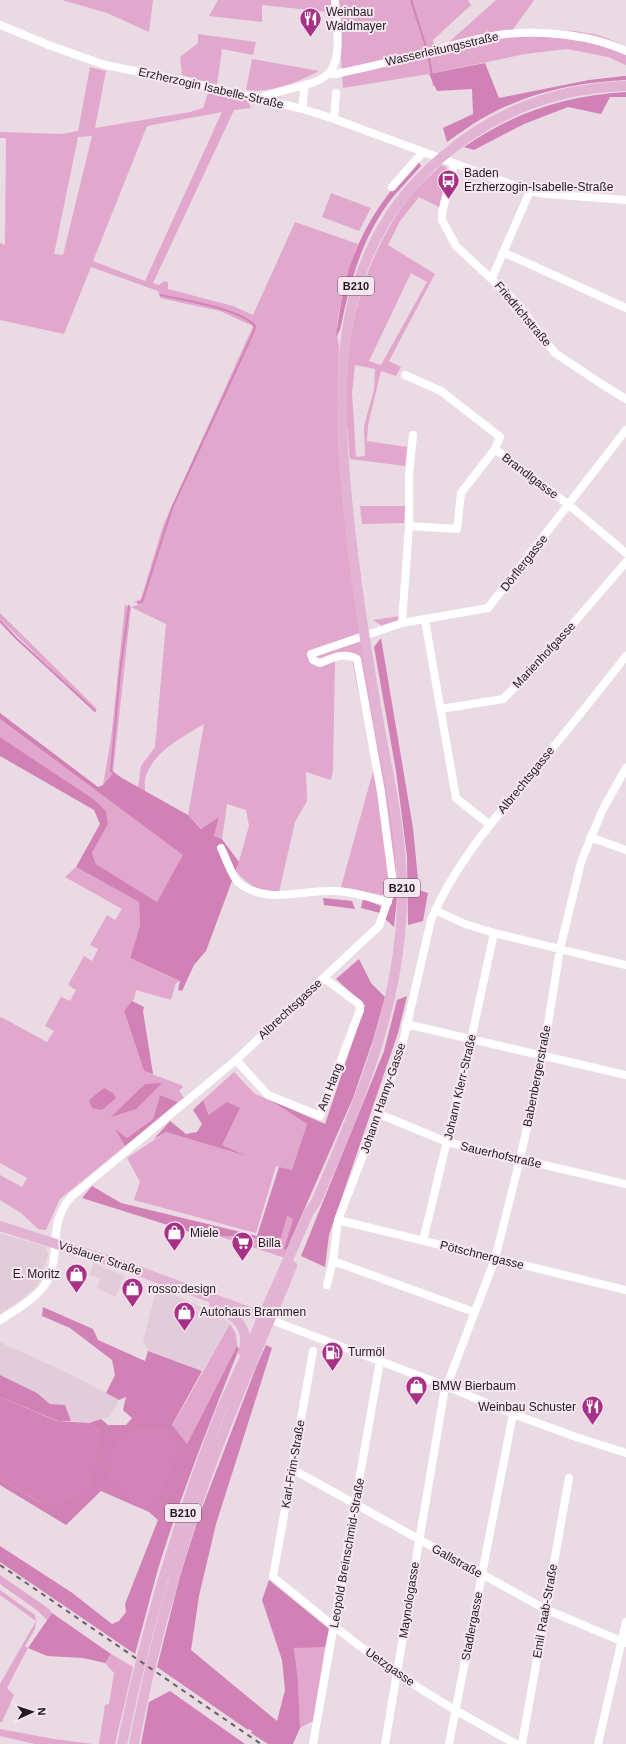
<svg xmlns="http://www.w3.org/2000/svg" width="626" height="1744" viewBox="0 0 626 1744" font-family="Helvetica,sans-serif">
	<rect width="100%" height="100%" fill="#eadae4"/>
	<path fill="#e3ccda" d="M 0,1233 L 46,1247 L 48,1255 L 38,1285 L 22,1299 L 0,1314 Z
		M 94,1263 L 124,1276 L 116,1297 L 97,1288 L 100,1279 L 90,1275 Z
		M 157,1287 L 221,1316 L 230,1324 L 202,1371 L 148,1351 L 143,1341 Z
		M 0,1342 L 72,1375 L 119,1400 L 109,1417 L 89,1423 L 71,1421 L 65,1405 L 50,1404 L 37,1393 L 0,1375 Z"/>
	<path fill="#e2a7cc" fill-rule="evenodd" d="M 62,0 L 153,0 L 149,32 L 107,13 Z
		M 218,0 L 468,0 L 471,5 L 433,40 L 434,45 L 448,43 L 496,0 L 534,0 L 512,31 C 553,30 589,26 626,47 L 626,65 L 608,57 L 567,49 L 525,54 L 429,74 L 343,88 L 338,13 L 262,5 L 262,22 L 209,16 Z
		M 198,34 L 256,42 L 253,55 L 222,49 L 217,85 L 182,75 L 180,57 L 198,43 Z
		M 252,59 L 319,71 C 299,82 268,94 246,90 Z
		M 90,67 L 106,71 L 95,128 L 190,112 L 203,108 L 209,90 L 248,99 L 251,108 L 234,110 L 153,283 L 159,285 L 164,281 L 168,282 L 168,289 L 233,306 L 253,315 L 295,222 L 358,244 C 350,265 331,325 339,345 L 337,404 L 339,460 L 352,581 L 395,838 L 397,898 L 341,887 L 374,768 L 352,659 L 335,661 L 333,771 L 331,780 L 306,772 L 307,801 L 295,822 L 279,892 C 260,895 249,884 236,872 L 249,826 L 246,810 L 227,804 L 222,839 L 214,836 L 219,817 L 202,829 L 188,815 L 204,724 C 183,737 154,751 146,776 C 144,781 145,787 145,792 L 138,788 L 141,766 L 155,747 L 166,624 L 131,607 L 113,773 L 103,785 L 111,739 L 125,605 L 131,607 L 141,604 L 134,602 L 141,599 L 163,526 L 253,326 L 220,311 L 160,298 L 158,291 L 91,267 L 64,334 L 0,320 L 0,243 L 5,245 L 6,138 L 0,138 L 0,132 L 61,134 L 78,131 ZM 222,112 L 145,281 L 93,261 L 147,126 ZM 92,136 L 63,255 L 54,254 L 78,137 Z
		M 441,165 L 446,167 L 448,172 L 439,207 L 419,197 L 400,221 L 388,245 L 435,274 L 389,361 L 401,367 L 396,376 L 381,371 L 368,425 L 367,441 L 407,447 L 405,466 L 350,459 C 348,432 344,403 346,375 C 351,311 369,252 407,200 C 417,187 430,176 441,165 ZM 411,273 L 427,282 L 381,365 L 369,361 ZM 355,365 L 375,369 L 374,390 L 364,426 L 365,456 L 356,457 L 352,393 Z
		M 331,193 L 371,208 L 359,231 L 322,217 Z
		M 360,506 L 405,506 L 404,523 L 362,524 Z
		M 0,613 L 97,709 L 95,712 L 0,619 Z
		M 400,616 L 400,621 L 382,626 L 373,620 Z
		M 0,719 L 184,855 L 157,902 L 96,864 L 92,853 L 108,824 L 106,811 L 95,800 L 0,737 Z
		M 76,867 L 139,902 L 140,926 L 130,958 L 180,981 L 176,983 L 171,1000 L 136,990 L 134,999 L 124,1011 L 144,1071 L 181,1085 L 183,1087 L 179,1091 L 184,1098 L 178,1102 L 160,1095 L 153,1119 L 127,1138 L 116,1130 L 125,1146 L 60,1199 L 46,1230 L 38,1229 L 21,1213 L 0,1200 L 0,1175 L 22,1187 L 27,1178 L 0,1163 L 0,1018 L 1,1017 L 47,1042 L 54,1031 L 45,1026 L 61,997 L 70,1001 L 76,990 L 68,985 L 84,956 L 92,961 L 98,949 L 90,945 L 107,915 L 115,920 L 122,909 L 65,877 Z
		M 234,1072 L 255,1094 L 270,1100 L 307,1124 L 292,1171 L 276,1166 L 256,1233 L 134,1200 L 140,1182 L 127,1158 L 166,1132 L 242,1155 L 222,1145 L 203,1100 Z
		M 287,1216 L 293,1219 L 284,1248 L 286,1251 L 285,1258 L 218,1236 L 246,1236 L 278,1244 Z
		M 230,1324 L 236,1334 L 237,1346 L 187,1444 L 172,1426 Z
		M 0,1575 L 49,1609 L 52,1613 L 47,1620 L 38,1611 L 0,1584 Z
		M 0,1590 L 35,1615 C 38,1630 32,1633 25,1646 L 28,1648 L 7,1688 L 14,1695 L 2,1722 L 0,1722 L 0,1684 L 36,1621 L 0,1595 Z
		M 294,1647 L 325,1647 L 313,1721 L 300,1728 L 298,1681 Z
		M 111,1654 L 133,1667 L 115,1744 L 99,1744 L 105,1705 L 109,1704 L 114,1673 L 105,1663 Z
		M 0,1729 L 54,1739 L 93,1744 L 35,1744 L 0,1736 Z"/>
	<path fill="#d181b5" d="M 485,63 L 499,98 L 589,80 L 624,76 L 626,76 L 626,80 C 575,82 527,93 483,118 C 470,125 459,134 447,142 L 443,128 L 473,114 L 472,89 L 437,91 L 429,74 Z
		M 626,92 L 626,97 L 610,97 L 601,114 L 568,107 L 524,124 L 474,150 L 464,147 C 514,112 565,96 626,92 Z
		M 418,160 L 421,166 C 410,179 397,191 387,205 C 359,245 350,284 340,330 L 336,337 C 338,322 340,307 343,292 C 354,240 381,197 418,160 Z
		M 381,638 L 413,828 L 419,890 L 428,893 L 423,921 L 408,925 L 407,856 L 396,771 L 374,647 Z
		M 0,713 L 98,787 L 103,785 L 113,773 L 188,815 L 201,829 L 219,817 L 214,836 L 222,839 L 239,862 L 206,951 L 194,965 L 182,991 L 178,990 L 180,981 L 130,958 L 140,926 L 139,902 L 76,867 L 100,824 L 94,810 L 0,756 L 0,737 L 95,800 L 106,811 L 108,824 L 92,853 L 96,864 L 157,902 L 183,855 L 0,719 Z
		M 392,897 L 397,898 L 394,927 L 385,919 Z
		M 323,898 L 352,901 L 355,909 L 324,905 Z
		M 363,899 L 381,906 L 380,913 L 361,908 Z
		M 359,959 L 371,983 L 385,997 L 374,1037 L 353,1098 L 286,1251 L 284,1248 L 293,1219 L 287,1216 L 279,1244 L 246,1236 L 218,1236 L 193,1233 L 82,1198 L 92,1186 L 121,1203 L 257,1236 L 279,1167 L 292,1170 L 307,1124 L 270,1100 L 325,1124 L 365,1005 L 336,979 Z
		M 407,996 L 398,1033 L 329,1235 L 325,1267 L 301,1256 L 384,1051 L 397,1000 Z
		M 132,1001 L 144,1007 L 143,1011 L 153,1074 L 144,1071 L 124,1011 Z
		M 162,1083 L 136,1109 L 111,1117 L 145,1084 Z
		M 104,1088 L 113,1093 L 116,1098 L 102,1110 L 92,1108 L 89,1100 Z
		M 160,1095 L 178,1102 L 125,1146 L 115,1129 L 127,1138 L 153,1119 Z
		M 203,1100 L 209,1115 L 227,1102 L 240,1108 L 222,1145 L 246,1156 L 166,1132 L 154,1139 L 170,1121 L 186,1134 L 197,1132 L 202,1124 L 193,1110 Z
		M 43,1307 L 93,1329 L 98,1340 L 145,1361 L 148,1351 L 202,1371 L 172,1425 L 187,1444 L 237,1346 L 239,1349 C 210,1422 181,1494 158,1569 C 150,1597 143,1626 135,1654 L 0,1562 L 0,1546 L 71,1592 L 112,1624 L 119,1621 L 126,1612 L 125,1604 L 158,1520 L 149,1512 L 101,1491 L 66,1525 L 0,1485 L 0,1479 L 42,1504 L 99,1431 L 89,1423 L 101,1419 L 108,1425 L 126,1425 L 132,1418 L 123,1410 L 126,1397 L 119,1400 L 106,1393 L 115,1375 L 112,1360 L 70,1328 L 42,1316 Z
		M 266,1345 L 272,1348 L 216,1524 L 199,1596 L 191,1650 L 277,1721 L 285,1690 L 282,1660 L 262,1600 L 269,1580 L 329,1629 L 325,1647 L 294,1648 L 298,1681 L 300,1728 L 293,1744 L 268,1744 L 251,1733 L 252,1731 L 249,1729 L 248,1730 L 157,1667 L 180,1576 L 199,1516 L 257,1365 Z
		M 0,1375 L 37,1393 L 50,1404 L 65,1405 L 71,1421 L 58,1421 L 0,1397 Z
		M 52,1613 L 111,1654 L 105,1663 L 83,1658 L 47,1656 L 28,1648 Z
		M 170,1691 L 245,1744 L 141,1744 L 149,1702 Z"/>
	<path fill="#d383b7" d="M 0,1397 L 57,1421 L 89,1423 L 99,1431 L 97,1460 L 92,1484 L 79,1495 L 57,1505 L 42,1504 L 0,1479 Z
		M 147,1426 L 163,1428 L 175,1434 L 178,1453 L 158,1501 L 145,1508 L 124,1496 L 108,1481 L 103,1461 L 125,1433 Z"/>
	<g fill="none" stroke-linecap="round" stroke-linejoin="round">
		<path stroke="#d383b7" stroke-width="2" d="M 411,0 L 427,50
			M 428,54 L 434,85
			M 138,603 L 142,602 L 172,508 L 254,331 L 255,326 C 239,308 185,301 161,295
			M 129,606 L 120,672 L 111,771 L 150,801 L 193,826 L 201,833 L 196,853
			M 0,621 L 16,638 L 95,711
			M 8,1564 L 14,1557 L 60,1588"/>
		<path stroke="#fff" stroke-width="8" d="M 0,25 L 51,46 L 105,65 L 175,79 L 303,109 L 334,119 L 530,191 L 546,194 L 626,200
			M 329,74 L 336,74 C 359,69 382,64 405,58 C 438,50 472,38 506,34 C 543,30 592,35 626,51
			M 258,99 C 272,92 289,90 305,85 C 313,83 324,79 330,72 C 343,56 336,21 335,0
			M 303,109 L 303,100 L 305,85
			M 334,119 L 336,93
			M 454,164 L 442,213 L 442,220 L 456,246 L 515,301 L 555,353 L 603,385 L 626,399
			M 392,187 L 423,152
			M 503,252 L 626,308
			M 492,278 L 530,191
			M 405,375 L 441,391 L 500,437 L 495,449 L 569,505 L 626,553
			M 409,526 L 457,529 L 461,493 L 495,449
			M 425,620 L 456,798 L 490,825
			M 402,623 L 409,526 L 409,475 L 413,435
			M 441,709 L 503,699 L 541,661 L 626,562
			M 590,837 L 626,850
			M 221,848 C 225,856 233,879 239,883 C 265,904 298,891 328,891 C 348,890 368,897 388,902
			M 435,910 L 465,924 L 494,933 L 626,965
			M 406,1024 L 626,1075
			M 236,1060 L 268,1095 L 320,1116 L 360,1010 L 359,1004 L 324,978
			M 379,1114 L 447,1142 L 626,1184
			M 338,1220 L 626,1290
			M 423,1241 L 471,1040 L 494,933
			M 333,1261 L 474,1312
			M 327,1285 L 333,1261 L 338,1220 L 379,1114 L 403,1042 L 431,920 C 452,869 490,824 525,782 C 559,740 593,699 626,656
			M 0,1320 C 13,1312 35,1299 44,1286 C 64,1257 45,1227 71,1197 L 236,1060 L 379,926 L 392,889 L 392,876 L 381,792 L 357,659 C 344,652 332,658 320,663 L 313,660 L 311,654 L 402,623 L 488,608 L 626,430
			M 271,1320 L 446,1386 L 513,1414 L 576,1437 L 626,1453
			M 313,1351 L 273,1577 C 314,1610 354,1644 398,1674 C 436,1700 476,1722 516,1744
			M 292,1469 L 545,1609 L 626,1643
			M 313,1744 L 380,1361
			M 385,1744 L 444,1393 L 495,1259 L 520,1159 L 543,1055 L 560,949 L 581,862 L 602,811 L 626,768
			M 449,1744 L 513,1414
			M 522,1744 L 569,1478
			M 598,1744 L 626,1622"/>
		<path stroke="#e3b3d3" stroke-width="10" d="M 0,1226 L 122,1265 L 269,1319
			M 214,1305 C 233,1314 252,1328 243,1352
			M 122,1744 C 144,1636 175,1531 214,1428 C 226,1397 241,1367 254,1337 C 272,1295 291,1253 309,1212 L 316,1202 C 359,1102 403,1002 402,891 C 402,834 389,779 379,724 C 367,655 356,587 349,518 C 335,385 330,251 442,157 C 494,112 557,88 626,86
			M 134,1744 C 147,1675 165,1606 186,1539 C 214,1445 256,1356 292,1266"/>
		<path stroke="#696066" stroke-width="2" stroke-dasharray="5 5" stroke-linecap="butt" d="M 0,1565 L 261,1744"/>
	</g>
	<defs>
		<symbol id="restaurant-pin" viewBox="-11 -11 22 30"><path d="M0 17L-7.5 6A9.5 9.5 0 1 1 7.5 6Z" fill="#a83187" stroke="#f8e7f1"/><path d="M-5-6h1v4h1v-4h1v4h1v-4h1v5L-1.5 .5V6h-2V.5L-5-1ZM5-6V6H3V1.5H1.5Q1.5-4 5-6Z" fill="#fff"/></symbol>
		<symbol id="bus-pin" viewBox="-11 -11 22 30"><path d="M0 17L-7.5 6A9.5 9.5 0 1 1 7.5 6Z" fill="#a83187" stroke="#f8e7f1"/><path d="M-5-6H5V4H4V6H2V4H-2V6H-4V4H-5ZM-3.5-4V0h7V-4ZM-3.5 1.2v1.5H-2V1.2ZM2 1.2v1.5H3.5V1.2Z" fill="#fff"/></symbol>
		<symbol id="shop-pin" viewBox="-11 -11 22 30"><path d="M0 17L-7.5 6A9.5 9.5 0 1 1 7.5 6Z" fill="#a83187" stroke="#f8e7f1"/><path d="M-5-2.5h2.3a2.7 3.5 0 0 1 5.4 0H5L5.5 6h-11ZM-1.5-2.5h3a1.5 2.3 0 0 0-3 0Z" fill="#fff"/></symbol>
		<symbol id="supermarket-pin" viewBox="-11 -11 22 30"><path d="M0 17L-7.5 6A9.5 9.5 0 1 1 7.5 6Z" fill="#a83187" stroke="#f8e7f1"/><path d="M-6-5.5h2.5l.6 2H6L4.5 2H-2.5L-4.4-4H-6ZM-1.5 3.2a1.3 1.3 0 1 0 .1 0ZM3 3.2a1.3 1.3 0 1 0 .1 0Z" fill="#fff"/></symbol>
		<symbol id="fuel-pin" viewBox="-11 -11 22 30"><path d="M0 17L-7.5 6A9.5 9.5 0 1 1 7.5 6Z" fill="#a83187" stroke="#f8e7f1"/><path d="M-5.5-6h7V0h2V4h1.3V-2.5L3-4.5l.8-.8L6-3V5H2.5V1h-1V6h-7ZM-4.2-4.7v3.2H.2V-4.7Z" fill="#fff"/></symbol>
	</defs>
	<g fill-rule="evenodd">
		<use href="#restaurant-pin" x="298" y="6" width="25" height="34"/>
		<use href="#bus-pin" x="436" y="168" width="25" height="34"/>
		<use href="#shop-pin" x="162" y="1220" width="25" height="34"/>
		<use href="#supermarket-pin" x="230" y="1230" width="25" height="34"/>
		<use href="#shop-pin" x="64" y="1262" width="25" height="34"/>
		<use href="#shop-pin" x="120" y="1276" width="25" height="34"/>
		<use href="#shop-pin" x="172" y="1300" width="25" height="34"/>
		<use href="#fuel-pin" x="320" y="1340" width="25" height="34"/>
		<use href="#shop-pin" x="404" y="1374" width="25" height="34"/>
		<use href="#restaurant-pin" x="580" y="1394" width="25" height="34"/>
	</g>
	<g text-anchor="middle" stroke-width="4" stroke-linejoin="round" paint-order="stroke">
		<g fill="#f8e7f1" stroke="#61585d" stroke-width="1">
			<rect x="338" y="277" width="36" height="18" rx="3"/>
			<rect x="384" y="879" width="36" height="18" rx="3"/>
			<rect x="165" y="1504" width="36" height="18" rx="3"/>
		</g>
		<g font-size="11" font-weight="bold" fill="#201b1e">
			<text x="356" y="290">B210</text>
			<text x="402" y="892">B210</text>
			<text x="183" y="1517">B210</text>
		</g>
		<g font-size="12" fill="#201b1e" stroke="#f8e7f1" text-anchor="start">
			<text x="326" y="16">Weinbau<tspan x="326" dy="14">Waldmayer</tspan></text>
			<text x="464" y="177">Baden<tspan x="464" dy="14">Erzherzogin-Isabelle-Straße</tspan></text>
			<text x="190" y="1237">Miele</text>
			<text x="258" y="1247">Billa</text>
			<text x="60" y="1278" text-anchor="end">E. Moritz</text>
			<text x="148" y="1293">rosso:design</text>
			<text x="200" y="1316">Autohaus Brammen</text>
			<text x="348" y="1356">Turmöl</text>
			<text x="432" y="1390">BMW Bierbaum</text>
			<text x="576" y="1411" text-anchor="end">Weinbau Schuster</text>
		</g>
		<g font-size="12" fill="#201b1e" stroke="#f8e7f1">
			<text transform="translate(442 49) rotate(-13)" y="4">Wasserleitungsstraße</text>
			<text transform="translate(211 88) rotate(13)" y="4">Erzherzogin Isabelle-Straße</text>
			<text transform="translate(523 314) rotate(50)" y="4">Friedrichstraße</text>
			<text transform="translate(530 476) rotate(37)" y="4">Brandlgasse</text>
			<text transform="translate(524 563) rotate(-52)" y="4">Dörflergasse</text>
			<text transform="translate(544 655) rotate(-47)" y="4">Marienhofgasse</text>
			<text transform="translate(526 780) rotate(-51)" y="4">Albrechtsgasse</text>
			<text transform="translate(290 1009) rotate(-43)" y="4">Albrechtsgasse</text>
			<text transform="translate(537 1076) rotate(-79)" y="4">Babenbergerstraße</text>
			<text transform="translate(330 1087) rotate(-69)" y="4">Am Hang</text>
			<text transform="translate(460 1087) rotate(-77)" y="4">Johann Klerr-Straße</text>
			<text transform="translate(383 1098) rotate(-71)" y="4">Johann Hanny-Gasse</text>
			<text transform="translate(501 1155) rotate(13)" y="4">Sauerhofstraße</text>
			<text transform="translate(482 1255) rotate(14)" y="4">Pötschnergasse</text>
			<text transform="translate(100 1258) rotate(18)" y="4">Vöslauer Straße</text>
			<text transform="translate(293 1464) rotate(-80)" y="4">Karl-Frim-Straße</text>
			<text transform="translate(347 1553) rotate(-80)" y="4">Leopold Breinschmid-Straße</text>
			<text transform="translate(457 1561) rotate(29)" y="4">Gallstraße</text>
			<text transform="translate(409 1600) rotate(-81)" y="4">Maynologasse</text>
			<text transform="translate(545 1611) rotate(-80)" y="4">Emil Raab-Straße</text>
			<text transform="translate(472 1626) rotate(-79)" y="4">Stadlergasse</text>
			<text transform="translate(390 1667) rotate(35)" y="4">Uetzgasse</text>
		</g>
	</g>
	<g transform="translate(32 1712) rotate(87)" stroke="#f8e7f1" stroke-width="3" paint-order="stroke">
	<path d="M0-3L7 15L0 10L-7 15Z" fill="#201b1e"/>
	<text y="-6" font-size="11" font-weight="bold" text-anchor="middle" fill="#201b1e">N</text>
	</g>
</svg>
